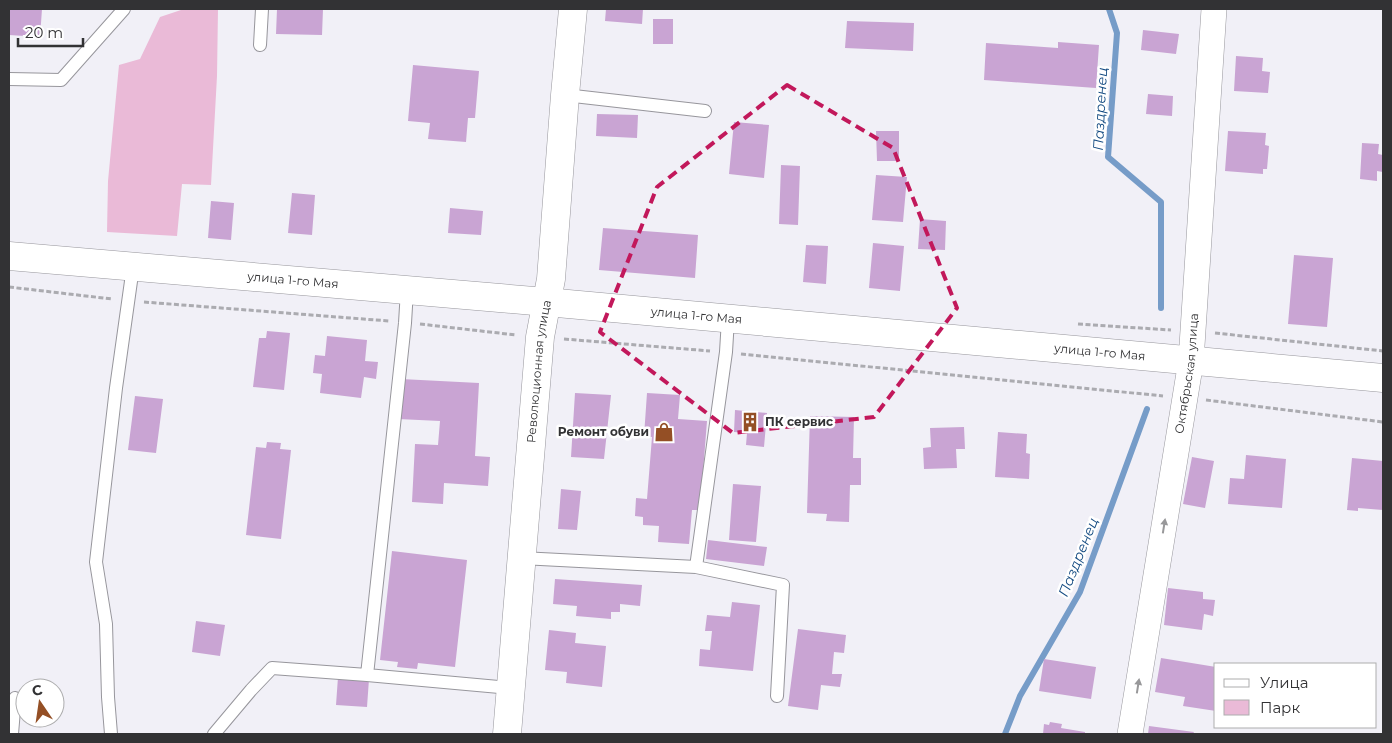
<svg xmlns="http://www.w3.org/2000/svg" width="1392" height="743" viewBox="0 0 1392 743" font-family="Montserrat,sans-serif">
	<rect width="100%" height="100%" fill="#f1f0f7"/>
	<path fill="#eabad7" d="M 184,9 L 218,9 L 217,76 L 211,185 L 182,184 L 177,236 L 107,232 L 108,181 L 119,65 L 140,59 L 160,17 Z"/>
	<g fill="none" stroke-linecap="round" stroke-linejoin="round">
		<path stroke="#769cc8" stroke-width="6" d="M 1109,9 L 1117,33 L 1108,157 L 1161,202 L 1161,308
			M 1005,734 L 1020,696 L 1080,592 L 1147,409"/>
	</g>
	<path fill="#c9a4d3" d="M 9,9 L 42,9 L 40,37 L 9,35 Z
		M 277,9 L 323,9 L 322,35 L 276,34 Z
		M 606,9 L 643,9 L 642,24 L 605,21 Z
		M 653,19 L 673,19 L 673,44 L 653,44 Z
		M 847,21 L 914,23 L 913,51 L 845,48 Z
		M 1143,30 L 1179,34 L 1176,54 L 1141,50 Z
		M 1058,42 L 1099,45 L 1096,88 L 984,80 L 986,43 L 1058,48 Z
		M 1236,56 L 1263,58 L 1262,71 L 1270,72 L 1268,93 L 1234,91 Z
		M 413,65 L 479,71 L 475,118 L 468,118 L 466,142 L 428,139 L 430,123 L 408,121 Z
		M 1148,94 L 1173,96 L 1172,116 L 1146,114 Z
		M 597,114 L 638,115 L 637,138 L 596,136 Z
		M 734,122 L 769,125 L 764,178 L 729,174 Z
		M 876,131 L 899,131 L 899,161 L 877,161 Z
		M 1228,131 L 1266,133 L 1265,145 L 1269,146 L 1267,169 L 1263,169 L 1263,174 L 1225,171 Z
		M 1362,143 L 1379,144 L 1378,154 L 1383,155 L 1383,172 L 1377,171 L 1377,181 L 1360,179 Z
		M 781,165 L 800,166 L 798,225 L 779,224 Z
		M 876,175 L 907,177 L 903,222 L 872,220 Z
		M 292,193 L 315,195 L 312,235 L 288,233 Z
		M 211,201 L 234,203 L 231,240 L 208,238 Z
		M 450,208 L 483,211 L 481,235 L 448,233 Z
		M 920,219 L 946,221 L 945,250 L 918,249 Z
		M 603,228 L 698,235 L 695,278 L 599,270 Z
		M 873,243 L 904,246 L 900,291 L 869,288 Z
		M 806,245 L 828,246 L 826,284 L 803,282 Z
		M 1294,255 L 1333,258 L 1327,327 L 1288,324 Z
		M 267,331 L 290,333 L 284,390 L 253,387 L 259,338 L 266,338 Z
		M 327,336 L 367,340 L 365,361 L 378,362 L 376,379 L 364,377 L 361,398 L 320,393 L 322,374 L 313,373 L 315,355 L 325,356 Z
		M 401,379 L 479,383 L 475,456 L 490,457 L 488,486 L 444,483 L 443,504 L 412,502 L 415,444 L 438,445 L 440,421 L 398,419 Z
		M 575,393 L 611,395 L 604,459 L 571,457 Z
		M 647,393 L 680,395 L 678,419 L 707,421 L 700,510 L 692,510 L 689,544 L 658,542 L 659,526 L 643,525 L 643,517 L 635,516 L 636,498 L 647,499 L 652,437 L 644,436 Z
		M 135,396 L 163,399 L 156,453 L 128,450 Z
		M 735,410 L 767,413 L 764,447 L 746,445 L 747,433 L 734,432 Z
		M 810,416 L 854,417 L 853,458 L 861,458 L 861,485 L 850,485 L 849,522 L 826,521 L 827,514 L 807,513 Z
		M 964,427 L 965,449 L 956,449 L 957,468 L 924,469 L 923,448 L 931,447 L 930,428 Z
		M 998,432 L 1027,434 L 1026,453 L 1030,454 L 1029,479 L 995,477 Z
		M 267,442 L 281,443 L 280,449 L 291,450 L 281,539 L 246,535 L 256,447 L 266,448 Z
		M 1246,455 L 1286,459 L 1282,508 L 1228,504 L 1230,478 L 1244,479 Z
		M 1192,457 L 1214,461 L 1205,508 L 1183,504 Z
		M 1352,458 L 1383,461 L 1382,487 L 1383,487 L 1383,510 L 1358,508 L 1358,511 L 1347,510 Z
		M 733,484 L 761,486 L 756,542 L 729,540 Z
		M 561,489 L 581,491 L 577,530 L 558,529 Z
		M 708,540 L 767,547 L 764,566 L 706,559 Z
		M 392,551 L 467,560 L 455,667 L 418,663 L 417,669 L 397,667 L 398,662 L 380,660 Z
		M 555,579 L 642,585 L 640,606 L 620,604 L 620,612 L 611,612 L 611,619 L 576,616 L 577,606 L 553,604 Z
		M 1168,588 L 1203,592 L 1203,599 L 1215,600 L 1213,616 L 1204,614 L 1202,630 L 1164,625 Z
		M 732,602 L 760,605 L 753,671 L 699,666 L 700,649 L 710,650 L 712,631 L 705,631 L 707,615 L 730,617 Z
		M 196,621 L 225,625 L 220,656 L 192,652 Z
		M 798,629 L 846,635 L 844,653 L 834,652 L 832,674 L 842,674 L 840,687 L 821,685 L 818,710 L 788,706 Z
		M 549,630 L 576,633 L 575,643 L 606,646 L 602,687 L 566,683 L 567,672 L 545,670 Z
		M 1161,658 L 1216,667 L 1216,711 L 1183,706 L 1185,697 L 1155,692 Z
		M 1044,659 L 1096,667 L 1091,699 L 1039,691 Z
		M 338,677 L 369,679 L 367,707 L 336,705 Z
		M 1050,722 L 1062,724 L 1061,728 L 1085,732 L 1085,734 L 1043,734 L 1044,724 L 1049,725 Z
		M 1149,726 L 1194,732 L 1193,734 L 1148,734 Z"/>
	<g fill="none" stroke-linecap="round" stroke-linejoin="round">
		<defs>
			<path id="service" d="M 260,45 L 262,9
				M 9,79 L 61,80 L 124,9
				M 565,95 L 705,111
				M 407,290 L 405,323 L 367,675 L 511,688
				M 521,558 L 696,567 L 783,585 L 777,696
				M 696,567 L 726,352 L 728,319
				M 12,734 L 15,698
				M 111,734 L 108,697 L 106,624 L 96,562 L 116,388 L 133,267
				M 214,734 L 251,690 L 272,668 L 367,675"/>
			<g id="minor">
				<path id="s1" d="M 1130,734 L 1191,361 L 1214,9"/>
			</g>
			<g id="tertiary">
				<path id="s2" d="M 507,734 L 540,337 L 551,279 L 565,95 L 573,9"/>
			</g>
			<g id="secondary">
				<path id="s3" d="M 9,256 L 546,302 L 1383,378"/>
			</g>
		</defs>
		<use href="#service" stroke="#97969c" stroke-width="14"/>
		<use href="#minor" stroke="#97969c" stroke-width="26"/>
		<use href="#tertiary" stroke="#97969c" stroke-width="29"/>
		<use href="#secondary" stroke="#97969c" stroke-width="29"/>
		<path stroke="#ababb0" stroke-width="3" stroke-dasharray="5 2.5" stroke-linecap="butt" d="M 9,287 L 112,299
			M 144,302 L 389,321
			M 420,324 L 516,335
			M 1078,324 L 1171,330
			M 1215,333 L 1383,351
			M 564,339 L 710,351
			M 741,354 L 1163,396
			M 1206,400 L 1383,422"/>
		<use href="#service" stroke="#fff" stroke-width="12"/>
		<use href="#minor" stroke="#fff" stroke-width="25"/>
		<use href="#tertiary" stroke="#fff" stroke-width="28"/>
		<use href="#secondary" stroke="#fff" stroke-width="28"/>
	</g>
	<defs><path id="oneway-solid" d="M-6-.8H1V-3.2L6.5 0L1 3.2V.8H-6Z" transform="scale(1.25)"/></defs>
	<g fill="#98989a">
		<use href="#oneway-solid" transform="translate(1164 526) rotate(-81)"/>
		<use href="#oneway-solid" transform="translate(1138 686) rotate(-81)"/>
	</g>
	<path fill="none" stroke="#c2185b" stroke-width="4" stroke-dasharray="10 6" stroke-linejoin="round" d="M 787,85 L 893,148 L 957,308 L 874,417 L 733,433 L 600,332 L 657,187 Z"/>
	<defs>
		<symbol id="building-bare" viewBox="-9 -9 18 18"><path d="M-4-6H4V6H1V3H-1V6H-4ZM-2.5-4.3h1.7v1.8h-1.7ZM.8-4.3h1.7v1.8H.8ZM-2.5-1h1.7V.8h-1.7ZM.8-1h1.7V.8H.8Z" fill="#944f25" stroke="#fff" stroke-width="2.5" paint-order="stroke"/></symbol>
		<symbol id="shop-bare" viewBox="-9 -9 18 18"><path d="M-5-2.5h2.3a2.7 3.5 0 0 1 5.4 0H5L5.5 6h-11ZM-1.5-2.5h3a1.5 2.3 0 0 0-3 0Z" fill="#944f25" stroke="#fff" stroke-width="2.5" paint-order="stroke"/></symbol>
	</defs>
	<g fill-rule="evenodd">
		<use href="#building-bare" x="736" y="408" width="28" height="28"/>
		<use href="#shop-bare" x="650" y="418" width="28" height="28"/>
	</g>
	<g text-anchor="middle" stroke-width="5" stroke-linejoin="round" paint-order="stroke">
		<g font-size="12" fill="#323234" stroke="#fff">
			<text dy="4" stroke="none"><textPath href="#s3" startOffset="285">улица 1-го Мая</textPath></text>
			<text dy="4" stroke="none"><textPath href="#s3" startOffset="690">улица 1-го Мая</textPath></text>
			<text dy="4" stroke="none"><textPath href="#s3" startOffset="1095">улица 1-го Мая</textPath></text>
			<text dy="4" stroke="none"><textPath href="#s2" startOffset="364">Революционная улица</textPath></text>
			<text dy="4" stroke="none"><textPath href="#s1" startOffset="365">Октябрьская улица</textPath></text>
		</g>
		<g font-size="12" font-weight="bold" fill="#323234" stroke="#fff" text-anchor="start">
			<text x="765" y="426">ПК сервис</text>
			<text x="649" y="436" text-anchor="end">Ремонт обуви</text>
		</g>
		<g font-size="14" font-style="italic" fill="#134a81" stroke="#fff">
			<text transform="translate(1100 109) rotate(-87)" y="5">Паздренец</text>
			<text transform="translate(1078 557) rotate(-68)" y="5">Паздренец</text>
		</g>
	</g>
	<rect width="1392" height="743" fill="none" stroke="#323234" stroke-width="20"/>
	<rect x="1214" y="663" width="162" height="65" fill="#ffffff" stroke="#adadae"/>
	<rect x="1224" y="679" width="25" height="8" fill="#ffffff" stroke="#adadae"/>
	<text x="1260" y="688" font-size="15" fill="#323234">Улица</text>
	<rect x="1224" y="700" width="25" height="15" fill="#eabad7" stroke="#adadae"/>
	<text x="1260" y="713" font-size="15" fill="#323234">Парк</text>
	<g transform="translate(40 703) rotate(347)"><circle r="24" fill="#ffffff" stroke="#adadae"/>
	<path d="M0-4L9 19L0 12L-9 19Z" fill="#944f25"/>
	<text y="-8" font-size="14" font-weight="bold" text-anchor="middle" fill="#323234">С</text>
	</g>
	<path d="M18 38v8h65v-8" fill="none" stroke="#323234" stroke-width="2.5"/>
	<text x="25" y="38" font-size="15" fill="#323234" stroke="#ffffff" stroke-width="4" paint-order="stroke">20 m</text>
</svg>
